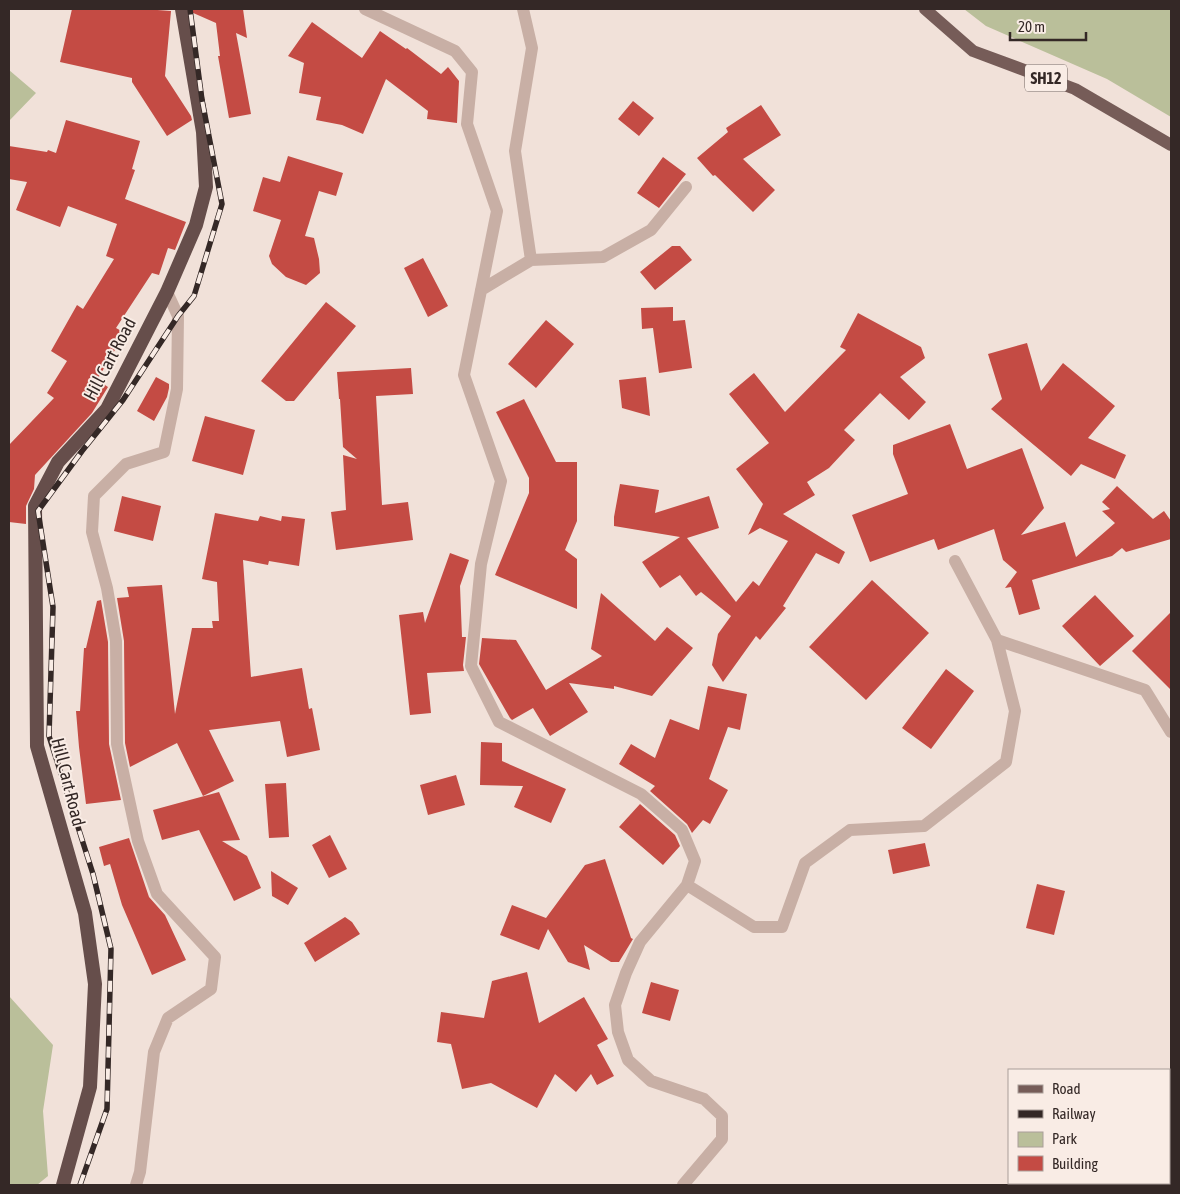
<svg xmlns="http://www.w3.org/2000/svg" width="1180" height="1194" viewBox="0 0 1180 1194" font-family="'Asap Condensed',sans-serif">
	<rect width="100%" height="100%" fill="#f1e1d9"/>
	<path fill="#babf9a" d="M 964,9 L 1171,9 L 1171,117 L 1107,79 L 986,26 Z
		M 9,70 L 36,93 L 9,121 Z
		M 9,996 L 53,1045 L 43,1111 L 48,1176 L 37,1185 L 9,1185 Z"/>
	<path fill="#c44b44" d="M 72,9 L 144,9 L 171,11 L 165,76 L 191,116 L 192,120 L 167,136 L 132,82 L 132,78 L 60,62 Z
		M 191,9 L 243,9 L 247,38 L 236,33 L 251,114 L 229,118 L 218,56 L 220,56 L 216,23 L 191,12 Z
		M 312,22 L 362,58 L 380,31 L 406,49 L 407,48 L 441,74 L 448,67 L 459,81 L 457,123 L 427,119 L 428,111 L 386,79 L 363,134 L 342,125 L 316,120 L 321,97 L 299,93 L 304,63 L 288,56 Z
		M 633,101 L 654,118 L 639,136 L 618,119 Z
		M 761,105 L 781,135 L 743,159 L 775,190 L 753,212 L 715,175 L 713,176 L 697,158 L 728,132 L 726,128 Z
		M 66,120 L 140,141 L 132,169 L 135,170 L 125,199 L 186,222 L 175,250 L 168,248 L 159,275 L 152,273 L 116,328 L 125,333 L 97,380 L 108,387 L 92,413 L 35,475 L 34,489 L 26,506 L 26,524 L 9,522 L 9,445 L 54,398 L 47,393 L 67,361 L 51,351 L 77,305 L 83,309 L 114,259 L 106,256 L 117,224 L 68,206 L 60,227 L 16,210 L 27,182 L 9,179 L 9,146 L 47,152 L 48,150 L 56,153 Z
		M 288,156 L 343,173 L 336,196 L 319,191 L 305,236 L 314,238 L 319,259 L 320,273 L 306,285 L 286,277 L 272,264 L 269,256 L 281,220 L 253,211 L 263,177 L 280,182 Z
		M 663,157 L 686,174 L 659,208 L 637,193 Z
		M 672,246 L 680,246 L 692,260 L 655,290 L 640,272 Z
		M 423,258 L 448,306 L 428,317 L 404,268 Z
		M 326,302 L 356,326 L 294,401 L 286,401 L 261,381 Z
		M 673,307 L 673,321 L 685,320 L 692,368 L 659,373 L 653,328 L 642,329 L 641,308 Z
		M 858,313 L 921,347 L 925,358 L 900,377 L 926,402 L 909,420 L 880,393 L 844,430 L 855,440 L 829,468 L 807,482 L 815,495 L 783,514 L 845,552 L 839,564 L 816,553 L 783,606 L 786,608 L 760,640 L 756,636 L 723,682 L 712,665 L 718,634 L 731,616 L 701,592 L 696,596 L 680,575 L 660,588 L 642,562 L 680,537 L 614,526 L 614,517 L 620,484 L 659,490 L 655,513 L 709,496 L 719,528 L 687,538 L 736,602 L 753,581 L 759,586 L 788,541 L 760,528 L 748,535 L 763,504 L 736,469 L 769,443 L 729,394 L 754,373 L 785,412 L 846,350 L 840,347 Z
		M 546,320 L 574,344 L 536,388 L 508,364 Z
		M 1027,343 L 1041,391 L 1063,363 L 1115,406 L 1088,438 L 1126,455 L 1115,479 L 1081,464 L 1071,476 L 991,409 L 1002,399 L 988,354 Z
		M 411,368 L 413,394 L 376,396 L 382,505 L 408,502 L 413,540 L 336,550 L 331,512 L 346,510 L 343,455 L 357,459 L 343,447 L 340,399 L 339,399 L 337,372 Z
		M 156,377 L 169,384 L 169,388 L 167,397 L 154,421 L 137,411 Z
		M 646,377 L 650,416 L 622,408 L 619,380 Z
		M 524,399 L 556,462 L 577,462 L 577,521 L 565,550 L 577,559 L 577,609 L 495,575 L 529,493 L 529,478 L 496,412 Z
		M 205,416 L 255,430 L 243,475 L 192,461 Z
		M 950,424 L 967,469 L 1022,448 L 1044,508 L 1021,535 L 1065,522 L 1076,557 L 1115,523 L 1102,511 L 1110,509 L 1102,502 L 1117,486 L 1153,519 L 1164,511 L 1171,521 L 1171,539 L 1126,552 L 1122,548 L 1112,556 L 1032,580 L 1040,609 L 1019,615 L 1011,587 L 1005,588 L 1017,572 L 1003,560 L 994,529 L 938,550 L 934,539 L 870,562 L 852,515 L 908,494 L 893,454 L 893,445 Z
		M 122,496 L 161,506 L 153,541 L 114,531 Z
		M 215,513 L 258,521 L 260,516 L 281,521 L 282,516 L 305,519 L 299,566 L 269,561 L 268,565 L 243,560 L 251,677 L 302,668 L 309,709 L 312,708 L 320,750 L 287,757 L 280,721 L 209,730 L 234,781 L 203,796 L 177,743 L 130,767 L 125,743 L 124,641 L 117,598 L 129,597 L 127,587 L 162,585 L 175,714 L 192,628 L 213,628 L 212,621 L 219,621 L 217,582 L 202,579 Z
		M 450,553 L 469,560 L 460,586 L 462,637 L 466,637 L 463,665 L 464,671 L 427,673 L 431,713 L 410,715 L 399,615 L 423,612 L 425,623 Z
		M 872,580 L 929,633 L 866,700 L 809,647 Z
		M 601,593 L 655,641 L 667,627 L 693,648 L 652,696 L 614,686 L 614,689 L 569,683 L 588,712 L 550,736 L 533,708 L 512,720 L 510,718 L 479,664 L 482,638 L 516,640 L 546,690 L 602,656 L 591,649 Z
		M 1095,595 L 1134,636 L 1100,666 L 1062,626 Z
		M 101,600 L 108,642 L 109,744 L 121,800 L 86,804 L 79,747 L 76,711 L 80,711 L 84,648 L 86,648 L 97,601 Z
		M 1171,612 L 1171,690 L 1132,651 Z
		M 946,669 L 974,691 L 931,749 L 902,728 Z
		M 708,686 L 747,694 L 740,730 L 728,727 L 709,779 L 728,790 L 710,824 L 703,820 L 692,833 L 687,824 L 650,791 L 655,786 L 619,764 L 631,744 L 655,758 L 670,719 L 699,730 Z
		M 481,742 L 502,743 L 502,761 L 566,789 L 551,823 L 514,807 L 523,786 L 480,785 Z
		M 456,775 L 465,805 L 428,815 L 420,785 Z
		M 286,783 L 289,837 L 269,838 L 265,784 Z
		M 219,792 L 240,840 L 222,841 L 247,856 L 261,888 L 234,901 L 199,830 L 162,840 L 153,810 Z
		M 640,804 L 675,835 L 680,846 L 663,865 L 619,827 Z
		M 330,835 L 347,869 L 329,878 L 312,845 Z
		M 129,838 L 149,897 L 165,915 L 186,960 L 152,975 L 122,905 L 110,864 L 104,866 L 99,847 Z
		M 925,843 L 930,866 L 893,874 L 888,850 Z
		M 605,859 L 631,938 L 633,939 L 619,962 L 611,962 L 584,945 L 590,970 L 568,962 L 548,929 L 539,950 L 500,935 L 512,905 L 546,918 L 585,865 Z
		M 271,871 L 298,888 L 288,905 L 272,896 Z
		M 1037,884 L 1065,891 L 1054,935 L 1026,928 Z
		M 345,917 L 352,922 L 360,934 L 315,962 L 304,943 Z
		M 527,972 L 539,1023 L 584,997 L 608,1039 L 597,1045 L 614,1076 L 597,1085 L 591,1074 L 576,1092 L 555,1074 L 537,1108 L 491,1083 L 462,1089 L 451,1044 L 437,1042 L 441,1012 L 484,1018 L 492,981 Z
		M 651,982 L 679,990 L 670,1021 L 642,1013 Z"/>
	<g fill="none" stroke-linecap="round" stroke-linejoin="round">
		<path stroke="#c8afa5" stroke-width="12" d="M 365,9 L 455,51 L 472,72 L 467,124 L 497,211 L 464,375 L 501,481 L 481,564 L 471,666 L 499,722 L 641,794 L 682,830 L 695,861 L 687,885 L 640,942 L 626,973 L 615,1005 L 618,1032 L 628,1060 L 651,1081 L 704,1099 L 722,1116 L 722,1139 L 683,1185
			M 531,260 L 603,257 L 651,230 L 686,187
			M 481,290 L 531,260 L 515,151 L 532,48 L 523,9
			M 955,561 L 997,640
			M 687,885 L 754,927 L 782,927 L 805,863 L 850,830 L 924,826 L 1006,762 L 1015,711 L 997,640 L 1145,690 L 1171,732
			M 136,1185 L 140,1172 L 154,1052 L 168,1018 L 211,989 L 215,957 L 157,894 L 138,841 L 117,744 L 116,641 L 107,588 L 92,532 L 94,496 L 126,464 L 164,452 L 177,389 L 178,316 L 167,292"/>
		<path stroke="#765c58" stroke-width="12" d="M 925,9 L 973,51 L 1075,89 L 1171,145"/>
		<path stroke="#664e4b" stroke-width="14" d="M 63,1185 L 90,1087 L 95,984 L 85,913 L 37,746 L 35,506 L 58,462 L 107,409 L 167,292 L 196,225 L 206,187 L 203,132 L 182,9"/>
		<defs>
			<path id="rail" d="M 80,1185 L 107,1109 L 111,949 L 93,874 L 49,736 L 53,607 L 38,511 L 82,451 L 123,400 L 178,316 L 194,296 L 222,204 L 202,100 L 190,9"/>
		</defs>
		<use href="#rail" stroke="#342826" stroke-width="5.5"/>
		<use href="#rail" stroke="#f9ece5" stroke-width="4" stroke-dasharray="11" stroke-linecap="butt"/>
	</g>
	<g text-anchor="middle" stroke-width="4" stroke-linejoin="round" paint-order="stroke">
		<rect fill="#f9ece5" stroke="#6f635f" stroke-width="1" x="1025" y="64.5" width="42" height="27" rx="4"/>
		<g font-size="16" font-weight="bold" fill="#342826">
			<text x="1046" y="84">SH12</text>
		</g>
		<g font-size="18" fill="#342826" stroke="#f9ece5">
			<text transform="translate(110 359) rotate(-62)" y="6">Hill Cart Road</text>
			<text transform="translate(68 782) rotate(76)" y="6">Hill Cart Road</text>
		</g>
	</g>
	<rect width="1180" height="1194" fill="none" stroke="#342826" stroke-width="20"/>
	<rect x="1008" y="1069" width="162" height="115" fill="#f9ece5" stroke="#aa9e99"/>
	<rect x="1018" y="1085" width="25" height="8" fill="#765c58" stroke="#aa9e99"/>
	<text x="1052" y="1094" font-size="15" fill="#342826">Road</text>
	<rect x="1018" y="1110" width="25" height="8" fill="#342826" stroke="#aa9e99"/>
	<text x="1052" y="1119" font-size="15" fill="#342826">Railway</text>
	<rect x="1018" y="1132" width="25" height="15" fill="#babf9a" stroke="#aa9e99"/>
	<text x="1052" y="1144" font-size="15" fill="#342826">Park</text>
	<rect x="1018" y="1156" width="25" height="15" fill="#c44b44" stroke="#aa9e99"/>
	<text x="1052" y="1169" font-size="15" fill="#342826">Building</text>
	<path d="M1010 32v8h76v-8" fill="none" stroke="#342826" stroke-width="2.5"/>
	<text x="1018" y="32" font-size="15" fill="#342826" stroke="#f9ece5" stroke-width="4" paint-order="stroke">20 m</text>
</svg>
